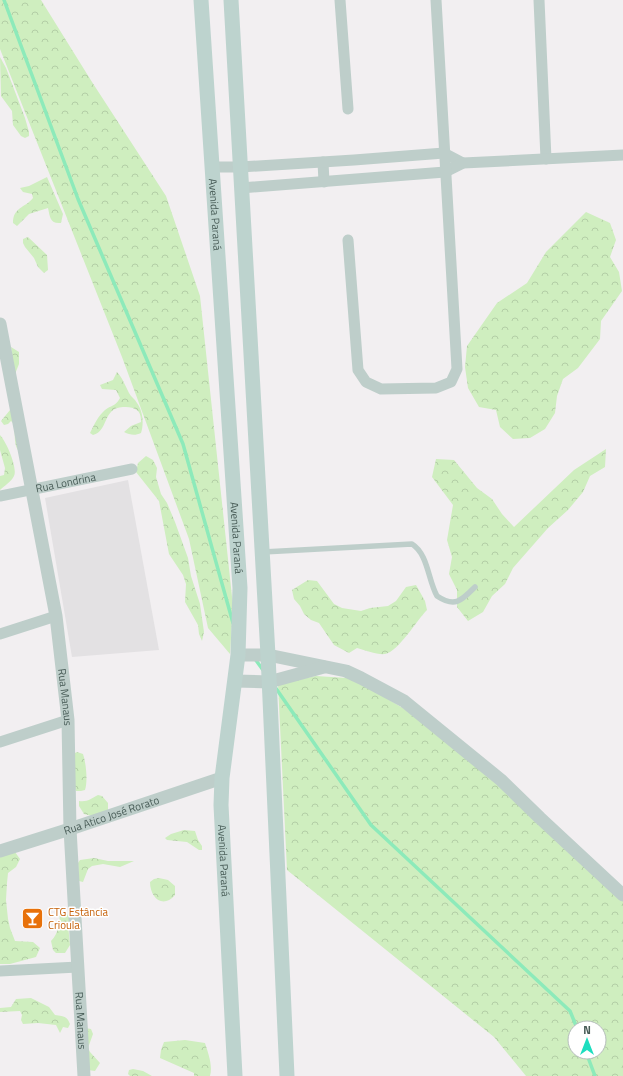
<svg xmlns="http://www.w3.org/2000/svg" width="623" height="1076" viewBox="0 0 623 1076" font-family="'Titillium Web',sans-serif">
	<defs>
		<pattern id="forest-crowns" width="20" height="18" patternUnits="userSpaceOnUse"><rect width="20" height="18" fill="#cfeebf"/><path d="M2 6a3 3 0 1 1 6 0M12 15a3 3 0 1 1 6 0" fill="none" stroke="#b3cea6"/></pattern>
	</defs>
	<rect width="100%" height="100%" fill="#f2eff1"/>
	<path fill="#e3e1e3" d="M 128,480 L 159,650 L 72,657 L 45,498 Z"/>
	<path fill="url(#forest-crowns)" fill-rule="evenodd" d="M 0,0 L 41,0 L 92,82 L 166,196 L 200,296 L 233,606 L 230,654 L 208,628 L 189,539 L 122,357 L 0,49 Z
		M 0,57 L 6,68 L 25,118 L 29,132 L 29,136 L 25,138 L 21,136 L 13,125 L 12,111 L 1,96 Z
		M 47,177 L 63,214 L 61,223 C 50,224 50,217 48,208 L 29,214 L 17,226 L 13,223 C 13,207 25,208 33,198 L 32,194 L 23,192 L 20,188 L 29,186 Z
		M 586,212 L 610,223 L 616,240 L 610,257 L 619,272 L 622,291 L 601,321 L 600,339 L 578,368 L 563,379 L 557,396 L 555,413 L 545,429 L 530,438 L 513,439 L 500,427 L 496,410 L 479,407 L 468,388 L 465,367 L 467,346 L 497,303 L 527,283 L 546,252 Z
		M 28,237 L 47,255 L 48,270 L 44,273 L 38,267 L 34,258 L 25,247 L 23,243 L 23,239 Z
		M 11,347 L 19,352 L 19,364 L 15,374 Z
		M 117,372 C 123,379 125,385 129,393 C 131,397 135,399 137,403 C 143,411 144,424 141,433 C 135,436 130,435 124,432 L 131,426 L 141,422 C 141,416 140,411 135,409 C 131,407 127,407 123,407 C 102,408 109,431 93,435 L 90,433 C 94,425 98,416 105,410 C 111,405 115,407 120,398 L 116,390 L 102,389 L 100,385 L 113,380 Z
		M 14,407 L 23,455 C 12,448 16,435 14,424 L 11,421 L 8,424 L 4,425 L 1,421 L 10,410 Z
		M 0,435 C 6,441 18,468 14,476 C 11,482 4,486 0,490 L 0,476 L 4,475 L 5,468 L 0,450 Z
		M 606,449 L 605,467 L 590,476 L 583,492 L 568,510 L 548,528 L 513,568 L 505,584 L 492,596 L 483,612 L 468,621 L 457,607 L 457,590 L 449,574 L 452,557 L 447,540 L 453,505 L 432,477 L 436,459 L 454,460 L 477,488 L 492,499 L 502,514 L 514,527 L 574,470 Z
		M 146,456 L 153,460 L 157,468 L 156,477 L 161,494 L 167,503 L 175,522 L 188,558 L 191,576 L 200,604 L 204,632 L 202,641 L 199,634 L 198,625 L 185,602 L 186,584 L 183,575 L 169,554 L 159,501 L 136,472 L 138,463 Z
		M 308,580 L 317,581 L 334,604 L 342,608 L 361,611 L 370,608 L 388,606 L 396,601 L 406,587 L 416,585 L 425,601 L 427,610 C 417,620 398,652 385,654 C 378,655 364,650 357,648 L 349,653 L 334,645 L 319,623 L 311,620 L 304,614 L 300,606 L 294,599 L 292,590 Z
		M 316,676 L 347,678 L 371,689 L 406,710 L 504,787 L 623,898 L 623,1076 L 526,1076 L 494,1037 L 287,870 L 278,684 ZM 575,1028 L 599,1028 L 599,1052 L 575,1052 Z
		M 77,752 L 83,754 C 86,763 88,781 85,790 L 81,791 L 76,791 L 74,786 L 73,754 Z
		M 98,795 L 102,796 L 108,803 L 108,812 L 96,817 L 84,814 L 79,806 L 79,801 C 88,802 90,799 98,795 Z
		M 184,830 L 195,831 L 198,840 L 202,846 L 202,850 L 199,850 L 187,842 L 167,840 L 165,838 L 171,834 Z
		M 0,852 L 15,852 L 20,859 L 16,867 L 8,873 L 7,883 L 6,900 L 8,919 L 10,928 L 15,941 L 33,942 L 40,948 L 36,957 L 10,964 L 0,964 Z
		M 94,858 L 108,861 L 134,861 L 120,867 L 103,864 L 92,866 L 88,869 L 83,882 L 79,881 L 78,863 L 80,860 Z
		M 159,878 L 168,880 L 175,886 L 175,895 C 163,909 150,898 150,882 L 154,879 Z
		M 64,912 L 68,915 L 70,920 L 68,925 L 70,945 L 65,953 L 56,953 L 53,950 L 51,941 C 59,933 59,924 60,913 Z
		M 31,998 L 49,1007 L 55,1015 C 63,1016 67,1016 70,1024 L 68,1028 L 63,1027 L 60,1033 L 56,1025 L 38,1023 L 23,1024 L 21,1020 L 22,1015 L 20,1011 L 0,1012 L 0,1008 L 11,1007 L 16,999 Z
		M 85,1028 L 91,1029 L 93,1034 L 88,1048 L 90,1052 L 100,1063 L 95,1071 L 88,1070 C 80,1056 73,1050 78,1033 Z
		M 185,1040 L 205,1043 C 208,1053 213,1065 210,1076 L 194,1076 L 194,1073 L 160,1058 L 161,1050 L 164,1042 Z
		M 133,1069 L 143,1071 L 152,1076 L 130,1076 L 128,1074 L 129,1070 Z"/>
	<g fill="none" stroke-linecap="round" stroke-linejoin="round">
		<path stroke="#8deaba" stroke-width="3.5" d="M 4,0 L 78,199 L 183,444 L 233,623
			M 255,659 L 263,670
			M 275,687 L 371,825 L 570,1011 L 577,1028
			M 586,1052 L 595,1076"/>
		<path stroke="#bececa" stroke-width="5.5" d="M 263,552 L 412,544 C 428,554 428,580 437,596 C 455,608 461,601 475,587"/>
		<g stroke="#bececa" stroke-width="11">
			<path d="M 340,0 L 348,109"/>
			<path d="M 539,0 L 546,159"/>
			<path d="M 323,162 L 324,182"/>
			<path d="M 212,167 L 240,167 L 354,160 L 444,153 L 463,163"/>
			<path d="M 241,188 L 445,172 L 463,163 L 623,155"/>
			<path d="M 348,240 L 358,370 L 366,382 L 381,389 L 436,388 L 451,382 L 457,369 L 436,0"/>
			<path id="s1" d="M 0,496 L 132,469"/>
			<path d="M 0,634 L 56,616"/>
			<path d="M 0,742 L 68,720"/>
			<path d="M 0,971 L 78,967"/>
		</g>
		<g stroke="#bececa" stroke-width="13">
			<path id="s2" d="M 0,324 L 56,616 L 68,720 L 70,829 L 84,1076"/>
			<path d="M 238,655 L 268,655 L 346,671 L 361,678 L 404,701 L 501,780 L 540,818 L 623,895"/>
			<path d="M 235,681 L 269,682 L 324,667"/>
			<path id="s3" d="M 0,851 L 70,829 L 222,778"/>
		</g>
		<g stroke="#bdd3ce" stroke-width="15">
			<path id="s4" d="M 201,0 L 240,588 L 238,655 L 222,778 L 221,805 L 235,1076"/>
			<path d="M 231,0 L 268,655 L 287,1076"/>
		</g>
	</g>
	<defs>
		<symbol id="bar-square" viewBox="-11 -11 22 22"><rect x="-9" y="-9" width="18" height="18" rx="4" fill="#e8710a" stroke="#fff"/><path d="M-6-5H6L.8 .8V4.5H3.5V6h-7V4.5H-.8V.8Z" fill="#fff"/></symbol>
	</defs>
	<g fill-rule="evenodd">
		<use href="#bar-square" x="20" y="906" width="25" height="25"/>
	</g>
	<g text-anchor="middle" stroke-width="3" stroke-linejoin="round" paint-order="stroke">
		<g font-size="11" fill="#485c57" stroke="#fff">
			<text dy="4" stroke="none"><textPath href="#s4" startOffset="215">Avenida Paraná</textPath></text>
			<text dy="4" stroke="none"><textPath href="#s1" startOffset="67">Rua Londrina</textPath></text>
			<text dy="4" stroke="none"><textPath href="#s4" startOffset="539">Avenida Paraná</textPath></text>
			<text dy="4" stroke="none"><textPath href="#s2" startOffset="379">Rua Manaus</textPath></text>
			<text dy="4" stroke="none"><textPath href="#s3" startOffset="117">Rua Atico José Rorato</textPath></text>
			<text dy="4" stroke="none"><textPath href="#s4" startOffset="863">Avenida Paraná</textPath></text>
			<text dy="4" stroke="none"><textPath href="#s2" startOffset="703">Rua Manaus</textPath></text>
		</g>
		<g font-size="11" fill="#c56008" stroke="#fff" text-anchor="start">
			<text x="48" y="916">CTG Estância<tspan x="48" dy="13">Crioula</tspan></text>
		</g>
	</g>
	<g transform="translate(587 1040)"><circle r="19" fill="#ffffff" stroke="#b6bebc"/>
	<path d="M0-3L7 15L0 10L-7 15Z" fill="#1ddebf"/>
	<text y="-6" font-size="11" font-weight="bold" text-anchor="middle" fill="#485c57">N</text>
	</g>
</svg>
